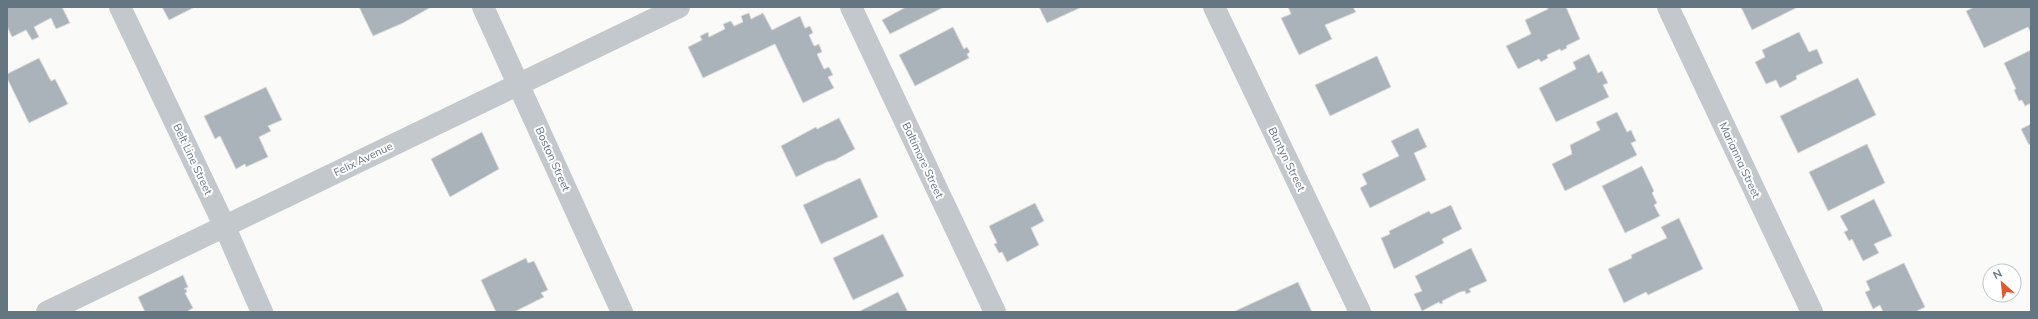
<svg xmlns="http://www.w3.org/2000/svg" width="2038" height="319" viewBox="0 0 2038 319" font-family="Mulish,sans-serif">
	<rect width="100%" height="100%" fill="#fafaf8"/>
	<path fill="#aab3b9" stroke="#dcdcda" d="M 7,7 L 62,7 L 70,23 L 56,29 L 51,18 L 34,27 L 39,37 L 32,40 L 26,30 L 12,37 L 7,26 Z
		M 162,7 L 195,7 L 169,20 Z
		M 359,7 L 431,7 L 403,23 L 373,36 Z
		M 906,7 L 944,7 L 890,34 L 882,20 Z
		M 1039,7 L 1082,7 L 1047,23 Z
		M 1288,7 L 1353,7 L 1356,12 L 1325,25 L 1332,39 L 1299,55 L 1281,18 L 1291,14 Z
		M 1547,7 L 1566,7 L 1580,39 L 1566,46 L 1567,48 L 1561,51 L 1560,49 L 1547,55 L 1548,58 L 1541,62 L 1539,59 L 1518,69 L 1506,46 L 1531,34 L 1525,20 L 1548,9 Z
		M 1741,7 L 1798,7 L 1752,30 Z
		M 1974,7 L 2031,7 L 2031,33 L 2028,27 L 1984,48 L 1966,11 Z
		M 749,13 L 751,19 L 763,13 L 772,30 L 800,16 L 805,28 L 810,26 L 813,33 L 809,35 L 814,46 L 819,44 L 822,52 L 817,54 L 824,69 L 829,67 L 833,75 L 828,77 L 834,88 L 803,103 L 775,44 L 703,78 L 688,47 L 702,40 L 700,36 L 708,32 L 709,37 L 725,29 L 723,24 L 731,21 L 734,26 L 743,22 L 741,16 Z
		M 953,27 L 964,49 L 967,47 L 970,52 L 967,54 L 969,58 L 915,86 L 899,55 Z
		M 1799,32 L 1809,52 L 1817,49 L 1823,63 L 1796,76 L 1797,79 L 1780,88 L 1776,80 L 1766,84 L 1755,62 L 1765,57 L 1762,50 Z
		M 2031,50 L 2031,103 L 2025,106 L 2022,100 L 2019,101 L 2014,90 L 2016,89 L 2004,63 Z
		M 1589,54 L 1598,73 L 1602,71 L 1608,83 L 1603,85 L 1609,97 L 1556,122 L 1539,88 L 1576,69 L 1573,62 Z
		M 1377,56 L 1391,87 L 1330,116 L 1315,85 Z
		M 39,58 L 51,81 L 55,79 L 68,104 L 29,123 L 7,78 L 7,74 Z
		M 1858,78 L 1876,115 L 1798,153 L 1780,116 Z
		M 266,87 L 282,120 L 268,126 L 271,131 L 259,137 L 268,157 L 246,167 L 245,164 L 236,169 L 220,136 L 215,139 L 204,116 Z
		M 1617,112 L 1627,132 L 1631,130 L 1636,141 L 1631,143 L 1637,155 L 1565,191 L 1552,164 L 1572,154 L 1570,145 L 1600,130 L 1596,122 Z
		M 839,118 L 855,149 L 835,160 L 827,162 L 796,177 L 781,146 L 816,127 L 817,129 Z
		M 2031,124 L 2031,143 L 2029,145 L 2021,129 Z
		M 1418,128 L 1427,147 L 1414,153 L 1426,180 L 1370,208 L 1360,188 L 1367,184 L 1362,174 L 1399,156 L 1391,141 Z
		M 482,132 L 499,169 L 450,197 L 431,159 Z
		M 1867,144 L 1885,183 L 1828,211 L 1809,172 Z
		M 1642,166 L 1654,191 L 1652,193 L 1657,203 L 1654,205 L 1660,216 L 1625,233 L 1602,186 Z
		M 860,178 L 878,217 L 821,244 L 803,205 Z
		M 1874,199 L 1892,236 L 1874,244 L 1879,253 L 1863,261 L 1852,239 L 1849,241 L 1844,232 L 1848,230 L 1840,216 Z
		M 1035,203 L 1044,221 L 1031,228 L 1039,245 L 1007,262 L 1002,252 L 999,253 L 994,244 L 997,243 L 989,226 Z
		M 1451,205 L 1462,229 L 1442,239 L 1444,243 L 1394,269 L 1381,238 L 1390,234 L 1389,231 L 1429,211 L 1431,214 Z
		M 1679,218 L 1703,269 L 1648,295 L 1646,292 L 1624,303 L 1608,269 L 1632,258 L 1631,255 L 1667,238 L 1661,227 Z
		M 883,234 L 904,276 L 853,300 L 833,258 Z
		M 1471,248 L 1487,281 L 1469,289 L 1471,292 L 1466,294 L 1465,291 L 1460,292 L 1442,301 L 1443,303 L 1440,304 L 1439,302 L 1422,311 L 1414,294 L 1422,291 L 1415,276 Z
		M 526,258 L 528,263 L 534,261 L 548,290 L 541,293 L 544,297 L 514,312 L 496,312 L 481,280 Z
		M 1904,263 L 1925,307 L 1915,312 L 1883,312 L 1880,305 L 1873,309 L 1865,292 L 1870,290 L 1866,281 Z
		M 183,275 L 188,287 L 184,289 L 186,289 L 187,292 L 185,293 L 193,308 L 186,312 L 145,312 L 138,297 Z
		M 1298,282 L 1312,312 L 1233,312 Z
		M 898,292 L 908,312 L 858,312 Z"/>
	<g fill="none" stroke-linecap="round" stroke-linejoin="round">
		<path stroke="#c3c8cc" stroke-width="22" d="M 120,7 L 224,225 L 262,312
			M 483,7 L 622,312
			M 851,7 L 995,312
			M 1214,7 L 1360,312
			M 1668,7 L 1812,312
			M 47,312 L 679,7"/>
	</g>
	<g text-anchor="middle" stroke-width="4" stroke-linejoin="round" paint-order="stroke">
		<g font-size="11" fill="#657683" stroke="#fff">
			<text transform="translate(193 159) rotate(65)" y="4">Belt Line Street</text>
			<text transform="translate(363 159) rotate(-26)" y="4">Felix Avenue</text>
			<text transform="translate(553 159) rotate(66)" y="4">Boston Street</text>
			<text transform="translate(1287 159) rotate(64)" y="4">Buntyn Street</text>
			<text transform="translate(923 160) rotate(65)" y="4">Baltimore Street</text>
			<text transform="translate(1740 160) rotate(65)" y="4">Marianna Street</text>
		</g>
	</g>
	<rect width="2038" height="319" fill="none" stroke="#657683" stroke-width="16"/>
	<g transform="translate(2002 283) rotate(333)"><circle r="19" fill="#ffffff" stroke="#c1c8cd"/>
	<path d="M0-3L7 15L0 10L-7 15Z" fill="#e4572e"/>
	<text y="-6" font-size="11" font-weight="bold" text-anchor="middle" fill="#657683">N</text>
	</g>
</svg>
